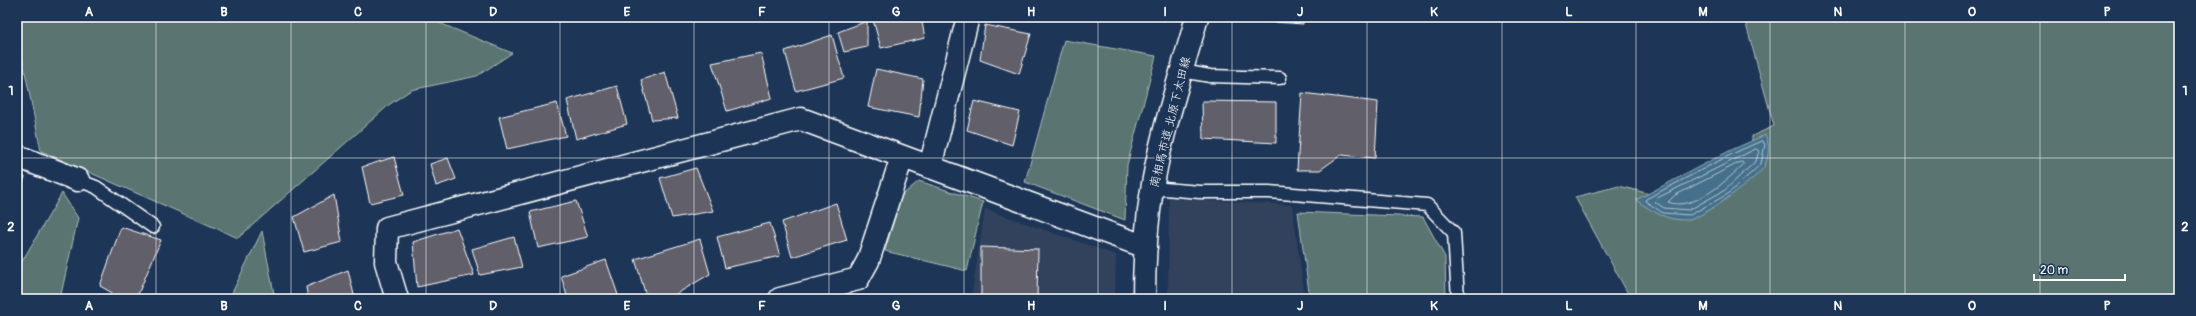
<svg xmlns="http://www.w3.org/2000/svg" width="2196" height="316" viewBox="0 0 2196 316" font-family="Pangolin,'Klee One',sans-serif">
	<rect width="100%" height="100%" fill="#1d3557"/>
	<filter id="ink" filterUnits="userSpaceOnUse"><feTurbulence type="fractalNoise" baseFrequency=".025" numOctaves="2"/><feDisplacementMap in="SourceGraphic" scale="8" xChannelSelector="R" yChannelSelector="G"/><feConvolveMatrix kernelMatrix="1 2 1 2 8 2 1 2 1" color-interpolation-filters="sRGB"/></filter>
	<g filter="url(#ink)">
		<path fill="#31425d" d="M 1169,198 L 1292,205 L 1305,299 L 1168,299 Z
			M 985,209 L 1116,255 L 1115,299 L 971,299 Z"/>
		<path fill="#5a7471" stroke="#acbab8" d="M 17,17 L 425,17 L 512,53 L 477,76 L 411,90 L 390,104 L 238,238 L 41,151 L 17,32 Z
			M 1744,17 L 2179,17 L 2179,299 L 1631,299 L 1575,197 L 1619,186 L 1681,202 L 1751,165 L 1752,136 L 1774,126 Z
			M 1064,40 L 1156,56 L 1127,165 L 1125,220 L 1025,182 Z
			M 919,181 L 983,202 L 967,271 L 885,251 L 901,196 Z
			M 62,193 L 78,218 L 60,299 L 17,299 L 17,270 Z
			M 1298,212 L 1423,217 L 1445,257 L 1446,299 L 1310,299 Z
			M 262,231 L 275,299 L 229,299 Z"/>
		<path fill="#446f8b" stroke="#8fa9b9" d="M 1765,135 C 1770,143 1769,155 1765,165 C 1761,176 1702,218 1689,220 C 1666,221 1654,212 1636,200 L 1729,151 Z"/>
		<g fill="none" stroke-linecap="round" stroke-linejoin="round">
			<path stroke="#b4c5d1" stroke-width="1" d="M 1762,141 L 1765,144 L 1761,164 L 1728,194 L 1690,215 L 1663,213 L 1645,201 L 1646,199 L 1730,155 Z
				M 1756,149 L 1759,151 L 1756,161 L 1725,190 L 1689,210 L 1664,208 L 1655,202 L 1656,199 Z
				M 1741,162 L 1743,163 L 1743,165 C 1726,181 1693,212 1668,202 L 1674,196 Z"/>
		</g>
		<path fill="#615f6b" stroke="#fff" d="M 885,17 L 921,17 L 925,38 L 881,48 L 873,20 Z
			M 1260,17 L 1303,17 L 1303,24 L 1259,21 Z
			M 867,21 L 867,47 L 844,52 L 838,32 Z
			M 985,25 L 1031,34 L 1019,74 L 980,60 Z
			M 832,35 L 844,78 L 796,91 L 785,51 Z
			M 761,53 L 772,98 L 727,111 L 712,63 Z
			M 876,69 L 923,79 L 919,117 L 868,107 Z
			M 665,72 L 678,118 L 652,120 L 641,80 Z
			M 617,86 L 627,124 L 576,139 L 567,100 Z
			M 1302,93 L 1378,102 L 1375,158 L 1341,155 L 1320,170 L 1297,170 Z
			M 974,101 L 1020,112 L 1012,145 L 967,130 Z
			M 1202,101 L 1276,102 L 1276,143 L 1203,139 Z
			M 557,103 L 566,136 L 507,149 L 499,117 Z
			M 394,157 L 404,195 L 370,203 L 362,167 Z
			M 448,158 L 456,179 L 436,186 L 430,164 Z
			M 696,168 L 713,211 L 672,218 L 660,178 Z
			M 17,173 L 25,177 L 17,198 Z
			M 334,195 L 342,242 L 304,252 L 294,217 Z
			M 576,201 L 588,237 L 538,248 L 530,212 Z
			M 836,203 L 847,240 L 792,257 L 782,222 Z
			M 770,223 L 780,256 L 725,268 L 717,237 Z
			M 121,227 L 161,240 L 136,299 L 123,299 L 100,286 Z
			M 457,228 L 474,275 L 417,287 L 413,242 Z
			M 514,237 L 522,267 L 480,275 L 472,249 Z
			M 700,239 L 710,274 L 668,299 L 647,299 L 635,259 Z
			M 981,247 L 1038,249 L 1037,299 L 981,299 Z
			M 606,260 L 619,298 L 568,299 L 561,276 Z
			M 348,270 L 355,299 L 308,299 L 306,287 Z"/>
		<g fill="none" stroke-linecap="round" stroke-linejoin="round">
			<defs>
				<path id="service" d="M 1182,71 L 1210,76 L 1280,78
					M 78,180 L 96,187 L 153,227
					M 1152,188 L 1200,192 L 1269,192 L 1427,205 L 1454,233 L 1458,299"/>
				<path id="minor" d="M 17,156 L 78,180
					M 930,167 L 968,17
					M 397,299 L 386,262 L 387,228 L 801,119 L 1146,247
					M 780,299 L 858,279 L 868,261 L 902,157
					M 1144,299 C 1144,265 1146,230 1151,196 C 1160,135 1181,76 1197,17"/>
			</defs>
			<use href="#service" stroke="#fff" stroke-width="15"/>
			<use href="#minor" stroke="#fff" stroke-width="25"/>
			<use href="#service" stroke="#1d3557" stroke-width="12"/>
			<use href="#minor" stroke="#1d3557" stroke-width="22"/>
		</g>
	</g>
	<path fill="none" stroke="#fff" stroke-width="1" stroke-opacity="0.55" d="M 156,17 L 156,299M 291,17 L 291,299M 426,17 L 426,299M 560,17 L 560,299M 694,17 L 694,299M 829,17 L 829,299M 964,17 L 964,299M 1098,17 L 1098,299M 1232,17 L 1232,299M 1367,17 L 1367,299M 1502,17 L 1502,299M 1636,17 L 1636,299M 1770,17 L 1770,299M 1905,17 L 1905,299M 2040,17 L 2040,299M 17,158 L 2179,158"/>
	<g text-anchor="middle" stroke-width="3" stroke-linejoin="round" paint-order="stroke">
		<g font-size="12" fill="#fff" stroke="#1d3557">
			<text transform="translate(1170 122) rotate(-76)" y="4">南相馬市道 北原下太田線</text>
		</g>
	</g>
	<rect width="2196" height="316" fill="none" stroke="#1d3557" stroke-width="44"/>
	<path d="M2034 274v6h91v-6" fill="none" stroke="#ffffff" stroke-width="2"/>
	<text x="2040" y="274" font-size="12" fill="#ffffff" stroke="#1d3557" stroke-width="3" paint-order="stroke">20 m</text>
	<rect x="22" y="22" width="2152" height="272" fill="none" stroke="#fff" stroke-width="1.5"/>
	<g font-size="13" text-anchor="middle" font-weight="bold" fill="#fff">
		<text x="89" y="16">A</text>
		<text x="224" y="16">B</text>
		<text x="358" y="16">C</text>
		<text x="493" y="16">D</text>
		<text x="627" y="16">E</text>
		<text x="762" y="16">F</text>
		<text x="896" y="16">G</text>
		<text x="1031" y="16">H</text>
		<text x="1165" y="16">I</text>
		<text x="1300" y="16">J</text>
		<text x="1434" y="16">K</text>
		<text x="1569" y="16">L</text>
		<text x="1703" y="16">M</text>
		<text x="1838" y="16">N</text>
		<text x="1972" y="16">O</text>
		<text x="2107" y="16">P</text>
		<text x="11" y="95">1</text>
		<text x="2185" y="95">1</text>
		<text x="11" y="231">2</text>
		<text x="2185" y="231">2</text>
		<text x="89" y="310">A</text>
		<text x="224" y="310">B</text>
		<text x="358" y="310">C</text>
		<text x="493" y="310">D</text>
		<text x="627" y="310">E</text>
		<text x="762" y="310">F</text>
		<text x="896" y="310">G</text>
		<text x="1031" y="310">H</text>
		<text x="1165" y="310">I</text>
		<text x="1300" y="310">J</text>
		<text x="1434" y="310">K</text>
		<text x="1569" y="310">L</text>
		<text x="1703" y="310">M</text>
		<text x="1838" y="310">N</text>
		<text x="1972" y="310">O</text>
		<text x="2107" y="310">P</text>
	</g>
</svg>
